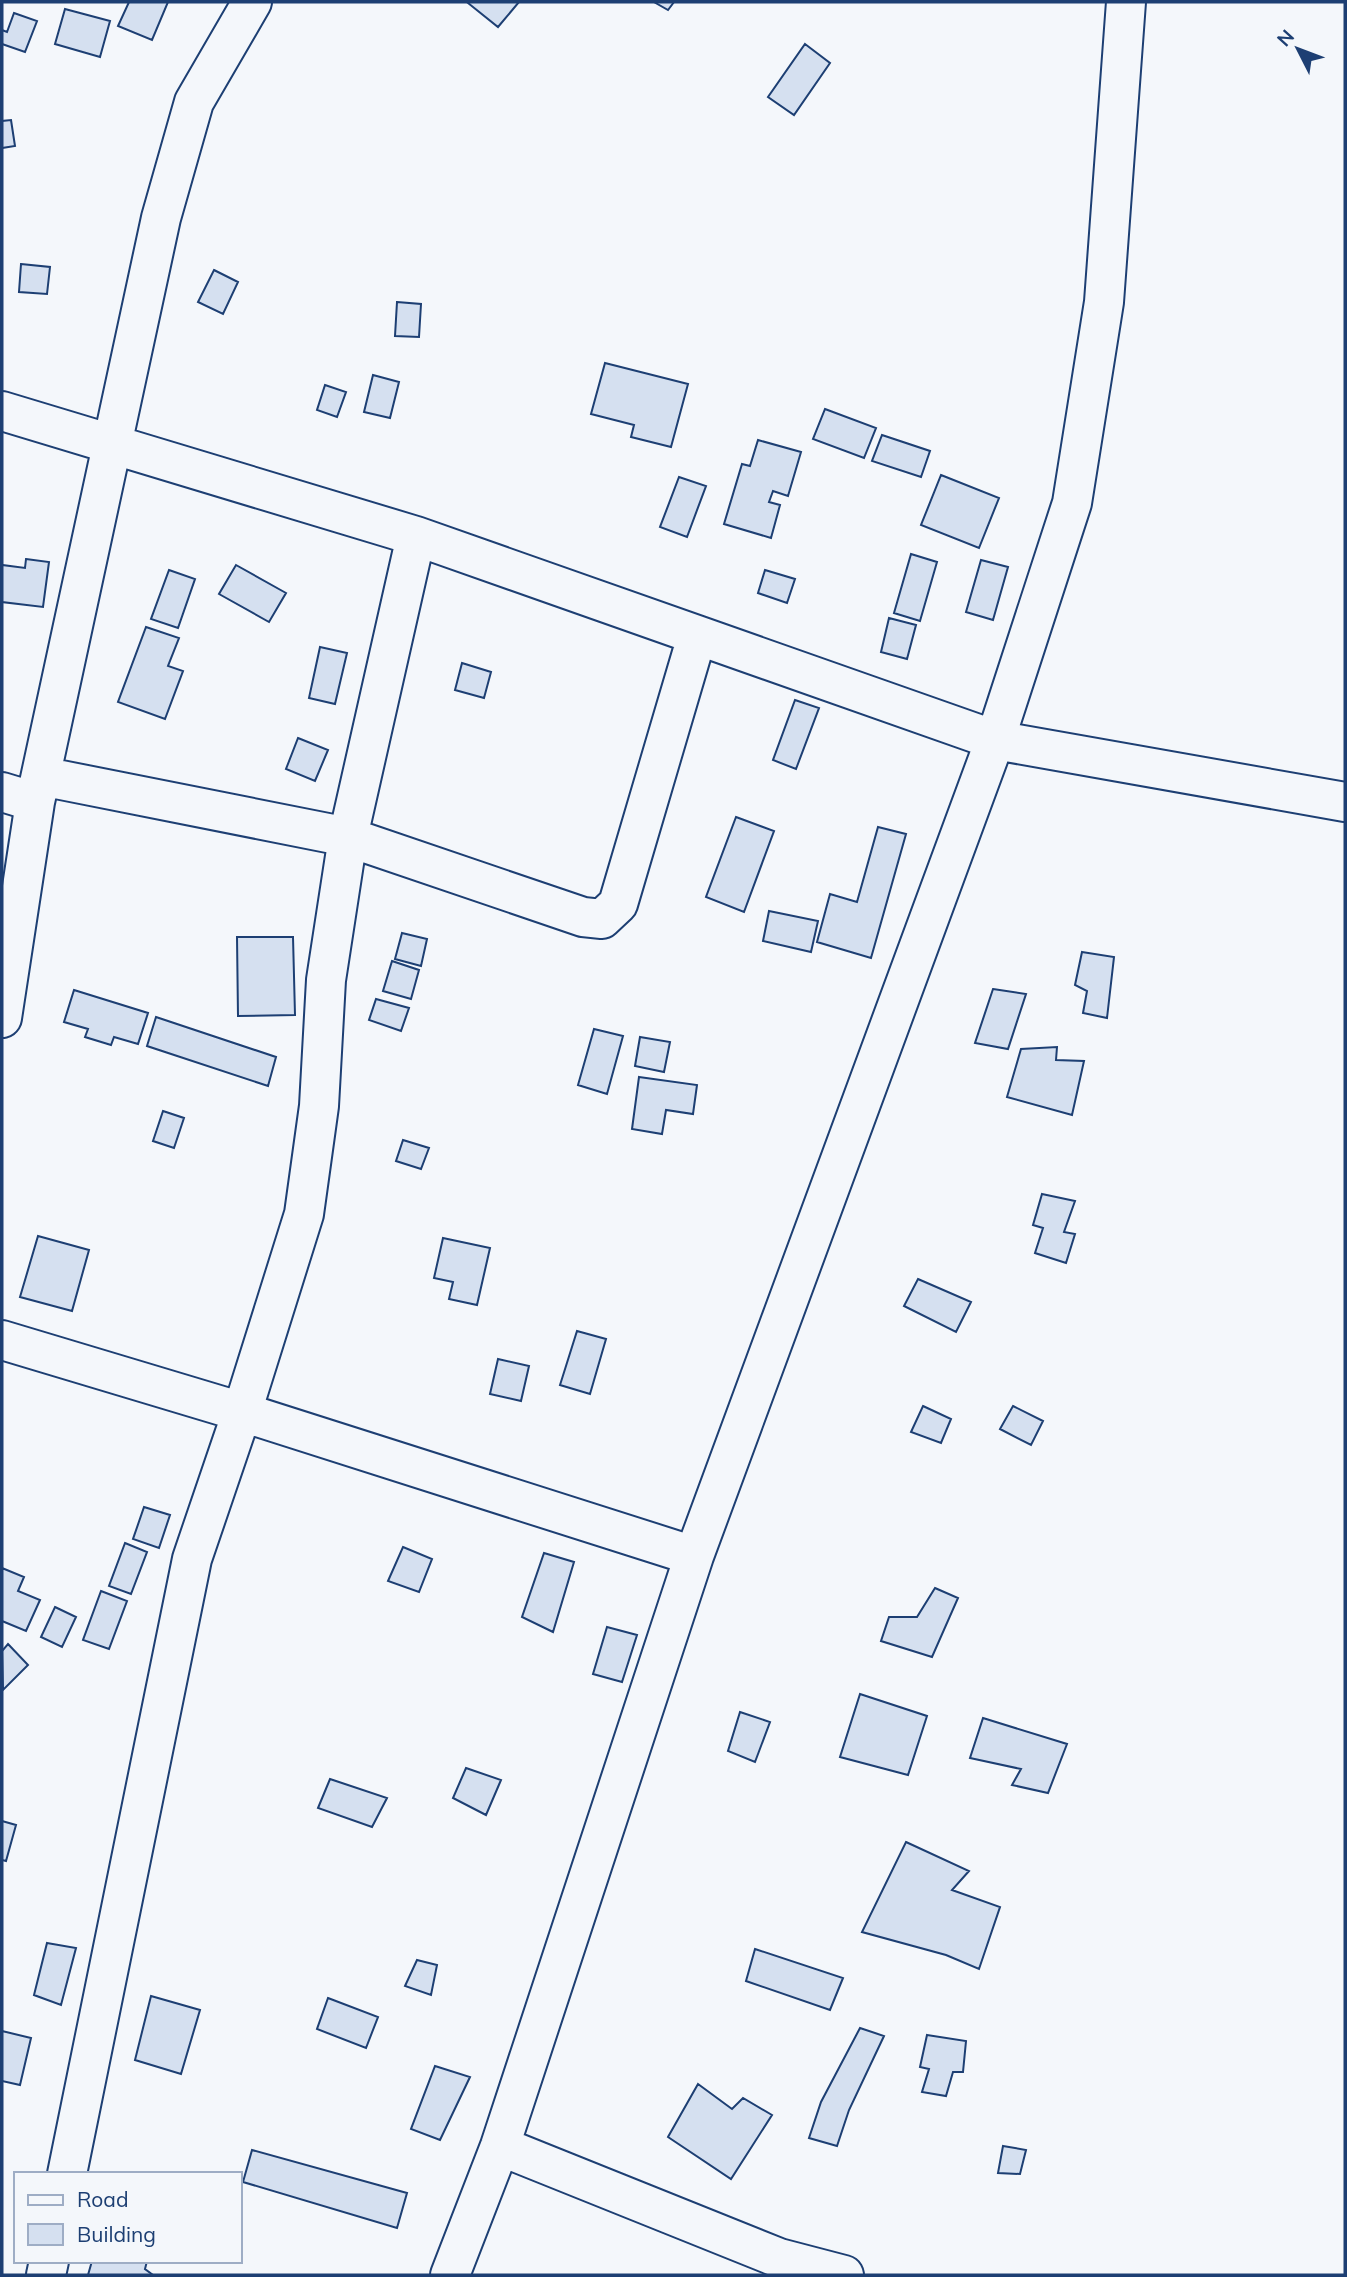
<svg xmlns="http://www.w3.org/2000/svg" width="1347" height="2277" viewBox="0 0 1347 2277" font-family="Mulish,sans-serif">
	<rect width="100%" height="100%" fill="#f4f7fb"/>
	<path fill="#d5e0f0" stroke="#1d3f73" stroke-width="2" d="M 129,2 L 168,2 L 152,40 L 118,26 Z
		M 470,2 L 519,2 L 498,27 L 468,3 Z
		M 654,2 L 674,2 L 668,10 Z
		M 65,9 L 110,21 L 100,57 L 55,44 Z
		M 14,13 L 37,21 L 25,52 L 2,44 L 2,30 L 7,32 Z
		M 805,44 L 830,63 L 794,115 L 768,97 Z
		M 11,120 L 15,146 L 2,148 L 2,121 Z
		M 21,264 L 50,267 L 47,294 L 19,292 Z
		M 214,270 L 238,282 L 223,314 L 198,302 Z
		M 397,302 L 421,304 L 419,337 L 395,336 Z
		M 605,363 L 688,384 L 671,447 L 631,437 L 634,425 L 591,414 Z
		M 373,375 L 399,382 L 390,418 L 364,412 Z
		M 325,385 L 346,392 L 337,417 L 317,410 Z
		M 825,409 L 876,428 L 864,458 L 813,439 Z
		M 882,435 L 930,451 L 921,477 L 872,461 Z
		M 758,440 L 801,452 L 788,496 L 773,491 L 769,502 L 780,505 L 771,538 L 724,524 L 742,464 L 750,466 Z
		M 941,475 L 999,498 L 979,548 L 921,525 Z
		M 679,477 L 706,486 L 687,537 L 660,527 Z
		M 911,554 L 937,562 L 920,621 L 894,613 Z
		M 26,559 L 49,562 L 43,607 L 2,602 L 2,565 L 25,568 Z
		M 981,560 L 1008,567 L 993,620 L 966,612 Z
		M 236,565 L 286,593 L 269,622 L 219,594 Z
		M 169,570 L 195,579 L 178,628 L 151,619 Z
		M 765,570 L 795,579 L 787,603 L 758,593 Z
		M 889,618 L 916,625 L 907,659 L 881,652 Z
		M 146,627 L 179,638 L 168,666 L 183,671 L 165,719 L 118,702 Z
		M 320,647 L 347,653 L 335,704 L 309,698 Z
		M 462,663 L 491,672 L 484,698 L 455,690 Z
		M 795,700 L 819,708 L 796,769 L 773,760 Z
		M 298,738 L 328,750 L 315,781 L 286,769 Z
		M 736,817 L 774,831 L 744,912 L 706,897 Z
		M 878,827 L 906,834 L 871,958 L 817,942 L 830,894 L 857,902 Z
		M 769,911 L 818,921 L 811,952 L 763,941 Z
		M 402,933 L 427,939 L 421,966 L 395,959 Z
		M 237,937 L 293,937 L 295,1015 L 238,1016 Z
		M 1082,952 L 1114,957 L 1107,1018 L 1083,1013 L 1087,991 L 1075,985 Z
		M 392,961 L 419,970 L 411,999 L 383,991 Z
		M 993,989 L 1026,994 L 1008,1049 L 975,1043 Z
		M 74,990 L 148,1013 L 138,1044 L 114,1037 L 111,1045 L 85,1037 L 88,1029 L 64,1022 Z
		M 376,999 L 409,1008 L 401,1031 L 369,1020 Z
		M 156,1017 L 276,1057 L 268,1086 L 147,1046 Z
		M 594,1029 L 623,1036 L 607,1094 L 578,1085 Z
		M 640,1037 L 670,1042 L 664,1072 L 635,1066 Z
		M 1057,1047 L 1056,1060 L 1084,1061 L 1072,1115 L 1007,1097 L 1021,1049 Z
		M 639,1077 L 697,1085 L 693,1114 L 666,1110 L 662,1134 L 632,1129 Z
		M 163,1111 L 184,1118 L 174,1148 L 153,1141 Z
		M 403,1140 L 429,1148 L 421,1169 L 396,1161 Z
		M 1042,1194 L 1075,1201 L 1064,1232 L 1075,1234 L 1066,1263 L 1035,1253 L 1043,1228 L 1033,1225 Z
		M 38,1236 L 89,1250 L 72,1311 L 20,1297 Z
		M 443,1238 L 490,1248 L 477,1305 L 449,1299 L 453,1282 L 434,1278 Z
		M 918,1279 L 971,1302 L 956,1332 L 904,1306 Z
		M 577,1331 L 606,1339 L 590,1394 L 560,1385 Z
		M 498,1359 L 529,1366 L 521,1401 L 490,1394 Z
		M 923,1406 L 951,1419 L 941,1443 L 911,1432 Z
		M 1013,1406 L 1043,1421 L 1031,1445 L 1000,1429 Z
		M 144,1507 L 170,1515 L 159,1548 L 133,1539 Z
		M 125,1543 L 147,1552 L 131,1594 L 109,1586 Z
		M 403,1547 L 432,1559 L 419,1592 L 388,1581 Z
		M 544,1553 L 574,1562 L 553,1632 L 522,1617 Z
		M 2,1568 L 24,1577 L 18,1591 L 40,1600 L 26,1631 L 2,1621 Z
		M 935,1588 L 958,1598 L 932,1657 L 881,1641 L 889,1617 L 917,1617 Z
		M 101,1591 L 127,1601 L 109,1649 L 83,1640 Z
		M 55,1607 L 76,1617 L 62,1647 L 41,1637 Z
		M 607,1627 L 637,1635 L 622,1682 L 593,1674 Z
		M 8,1644 L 28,1665 L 3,1690 L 2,1651 Z
		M 860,1694 L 927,1716 L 908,1775 L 840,1757 Z
		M 740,1712 L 770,1722 L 755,1762 L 728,1751 Z
		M 983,1718 L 1067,1744 L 1048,1793 L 1012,1785 L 1021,1769 L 970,1758 Z
		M 466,1768 L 501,1780 L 486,1815 L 453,1798 Z
		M 330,1779 L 387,1798 L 372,1827 L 318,1808 Z
		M 2,1821 L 16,1825 L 6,1861 L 2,1860 Z
		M 906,1842 L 969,1871 L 952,1890 L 1000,1907 L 979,1969 L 946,1955 L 862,1932 Z
		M 47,1943 L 76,1948 L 61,2005 L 34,1995 Z
		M 755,1949 L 843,1978 L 830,2010 L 746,1981 Z
		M 417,1960 L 437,1965 L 431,1995 L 405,1986 Z
		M 151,1996 L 200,2010 L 181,2074 L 135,2060 Z
		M 328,1998 L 378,2017 L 366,2048 L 317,2029 Z
		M 860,2028 L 884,2036 L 849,2110 L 837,2146 L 809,2138 L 821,2102 Z
		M 2,2031 L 31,2038 L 20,2085 L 2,2081 Z
		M 927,2035 L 966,2041 L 963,2072 L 953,2072 L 946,2096 L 922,2092 L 929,2069 L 920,2067 Z
		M 435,2066 L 470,2077 L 440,2140 L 411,2129 Z
		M 698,2084 L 732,2109 L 743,2098 L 772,2115 L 731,2179 L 668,2137 Z
		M 1003,2146 L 1026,2150 L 1020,2174 L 998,2173 Z
		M 252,2150 L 407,2193 L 397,2228 L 243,2182 Z
		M 92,2261 L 147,2261 L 145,2269 L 153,2275 L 88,2275 Z"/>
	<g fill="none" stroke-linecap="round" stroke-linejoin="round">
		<defs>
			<path id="minor" d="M 2,411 L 416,536 L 995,740 L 1345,802
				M 41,776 L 348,837 L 583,917 L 602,919 L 618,904 L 697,636
				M 2,792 L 35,802
				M 2,1018 L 35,802 L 161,218 L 194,102 L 252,2
				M 2,1340 L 242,1412 L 694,1556
				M 500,2146 L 779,2258 L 844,2275
				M 67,2174 L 192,1559 L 242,1412 L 304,1214 L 319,1106 L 326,980 L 348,837 L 416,536
				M 46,2275 L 49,2261
				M 450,2275 L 500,2146 L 694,1556 L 995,740 L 1072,503 L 1104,302 L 1126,2"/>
		</defs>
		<use href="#minor" stroke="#1d3f73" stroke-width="42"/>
		<use href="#minor" stroke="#f4f7fb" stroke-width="38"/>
	</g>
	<rect width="1347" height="2277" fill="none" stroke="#1d3f73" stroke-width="7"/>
	<rect x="14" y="2172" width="228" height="91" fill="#f4f7fb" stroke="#9eadc5" stroke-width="2"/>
	<rect x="28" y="2195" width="35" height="10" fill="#f4f7fb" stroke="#9eadc5" stroke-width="2"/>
	<text x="77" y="2207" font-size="21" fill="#1d3f73">Road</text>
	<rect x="28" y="2224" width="35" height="21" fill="#d5e0f0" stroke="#9eadc5" stroke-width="2"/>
	<text x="77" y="2242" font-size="21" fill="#1d3f73">Building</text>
	<g transform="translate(1298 49) rotate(312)" stroke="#f4f7fb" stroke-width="5" paint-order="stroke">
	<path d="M0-5L12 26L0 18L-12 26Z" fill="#1d3f73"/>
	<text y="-10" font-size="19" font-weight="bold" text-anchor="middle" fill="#1d3f73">N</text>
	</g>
</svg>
